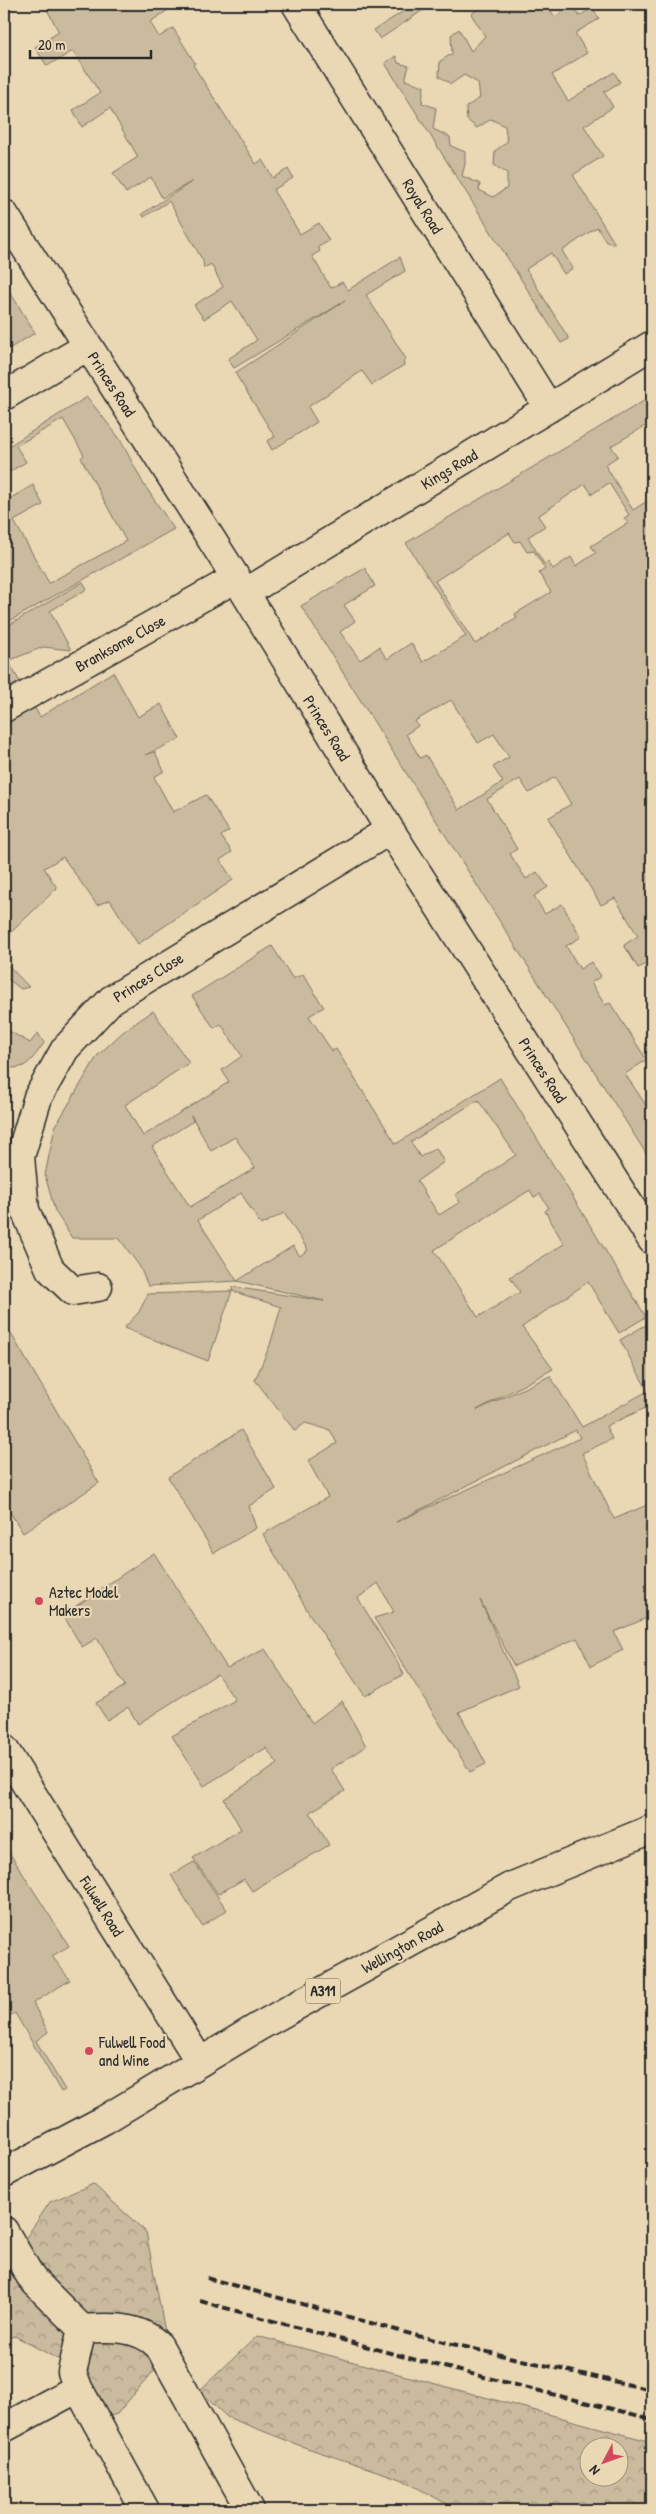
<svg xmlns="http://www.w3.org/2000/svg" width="656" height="2514" viewBox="0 0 656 2514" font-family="'Patrick Hand',sans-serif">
	<defs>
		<pattern id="forest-crowns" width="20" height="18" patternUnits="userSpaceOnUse" patternTransform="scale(1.25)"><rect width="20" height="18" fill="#cbbb9e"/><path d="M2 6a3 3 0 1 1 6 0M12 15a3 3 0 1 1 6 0" fill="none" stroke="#a59881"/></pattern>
	</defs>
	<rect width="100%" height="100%" fill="#ead7b4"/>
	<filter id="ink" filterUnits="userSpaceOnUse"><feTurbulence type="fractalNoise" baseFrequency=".02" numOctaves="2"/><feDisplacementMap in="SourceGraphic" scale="10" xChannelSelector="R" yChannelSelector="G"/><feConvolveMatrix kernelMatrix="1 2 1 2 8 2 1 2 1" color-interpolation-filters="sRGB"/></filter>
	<g filter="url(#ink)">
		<path fill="#cbbb9e" stroke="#7b7364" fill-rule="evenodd" d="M 44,4 L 177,4 L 150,22 L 159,37 L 173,28 L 195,63 L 193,65 L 256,164 L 262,160 L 273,178 L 288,169 L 293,178 L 273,190 L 300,234 L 319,223 L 329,241 L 318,247 L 320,251 L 312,256 L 331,288 L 342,282 L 348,290 L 400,257 L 405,271 L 366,295 L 406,359 L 403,361 L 404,365 L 372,385 L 362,371 L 308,407 L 317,422 L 272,450 L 267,441 L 275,437 L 235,373 L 345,301 L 234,368 L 228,359 L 257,340 L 232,301 L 204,319 L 194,305 L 223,287 L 211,264 L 204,268 L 203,261 L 169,201 L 144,217 L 142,214 L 193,181 L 162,198 L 151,177 L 126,193 L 113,173 L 138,157 L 110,108 L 82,127 L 73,110 L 100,93 L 73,51 L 47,66 L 35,47 L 59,32 Z
			M 415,4 L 432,4 L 380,39 L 374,30 Z
			M 486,4 L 546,4 L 555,17 L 572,6 L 579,16 L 593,8 L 599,19 L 575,33 L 587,53 L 552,75 L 568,101 L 614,72 L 620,82 L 604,92 L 613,107 L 584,126 L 603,156 L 573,175 L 615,244 L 606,242 L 597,227 L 562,251 L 573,268 L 564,274 L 551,253 L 526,269 L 569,339 L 561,343 L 385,63 L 396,56 L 398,63 L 409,66 L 405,80 L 424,86 L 422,103 L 436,108 L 433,129 L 450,137 L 451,146 L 465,152 L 465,164 L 462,176 L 480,184 L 479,190 L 493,197 L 507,188 L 507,173 L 494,165 L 495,151 L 507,142 L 505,126 L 491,119 L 477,128 L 467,120 L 466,107 L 480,98 L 478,83 L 464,75 L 451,84 L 439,76 L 440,61 L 452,54 L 451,35 L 459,29 L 471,51 L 485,36 L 471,14 Z
			M 7,287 L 35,333 L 7,350 L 4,345 L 4,289 Z
			M 652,396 L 652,422 L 611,446 L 618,456 L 605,465 L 633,510 L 652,498 L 652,970 L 648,963 L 638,968 L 624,945 L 638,936 L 615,898 L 601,905 L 548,818 L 571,804 L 555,777 L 529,793 L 520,779 L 487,799 L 517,849 L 510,854 L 526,879 L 537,872 L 548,887 L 534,896 L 545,914 L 562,904 L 581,937 L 566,946 L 580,969 L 591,962 L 601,976 L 591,983 L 605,1005 L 610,1003 L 645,1057 L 652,1052 L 652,1056 L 625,1074 L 652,1114 L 652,1163 L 301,606 L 365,568 L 375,586 L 344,605 L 355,621 L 340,632 L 360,660 L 379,647 L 387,659 L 411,643 L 423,662 L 466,636 L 406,543 ZM 609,483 L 629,515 L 624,518 L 628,523 L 591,546 L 596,553 L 576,566 L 571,557 L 553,569 L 548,562 L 544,564 L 528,537 L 545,526 L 538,516 L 585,484 L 592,494 ZM 509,533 L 515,542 L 520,541 L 527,552 L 534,551 L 545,569 L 539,573 L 551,592 L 515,614 L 517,618 L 475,644 L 435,581 ZM 451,700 L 478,743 L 494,734 L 509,757 L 493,767 L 503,782 L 459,810 L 426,755 L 420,758 L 406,734 L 418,726 L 415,721 Z
			M 87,397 L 120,439 L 143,483 L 174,529 L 4,624 L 4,502 L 33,485 L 43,505 L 14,521 L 49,583 L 126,541 L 81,458 L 84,455 L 63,419 L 16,446 L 26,462 L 4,475 L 4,449 Z
			M 83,582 L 87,589 L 50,611 L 71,650 L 43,647 L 8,661 L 40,717 L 113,672 L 138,717 L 161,704 L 180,739 L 145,755 L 155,752 L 164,771 L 154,777 L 173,812 L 206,795 L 229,831 L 221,836 L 232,852 L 220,860 L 233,880 L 138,944 L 110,900 L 97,905 L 63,857 L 44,868 L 57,888 L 4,939 L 4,628 Z
			M 272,946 L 293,979 L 303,974 L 321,1003 L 324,1007 L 309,1016 L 332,1051 L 336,1049 L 396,1144 L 500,1078 L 646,1317 L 619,1333 L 588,1282 L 522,1327 L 553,1369 L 477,1410 L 550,1376 L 582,1427 L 648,1391 L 620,1340 L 649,1323 L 652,1328 L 652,1405 L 606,1426 L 612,1439 L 582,1453 L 614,1519 L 652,1503 L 652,1623 L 649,1617 L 614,1632 L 623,1650 L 591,1666 L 577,1638 L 514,1666 L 480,1600 L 519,1686 L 459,1712 L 486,1764 L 470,1772 L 374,1618 L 394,1612 L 378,1583 L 358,1598 L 404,1674 L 365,1696 L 310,1615 L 263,1534 L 328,1497 L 308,1461 L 337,1443 L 330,1430 L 305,1423 L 295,1431 L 255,1380 L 270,1345 L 281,1307 L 232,1291 L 208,1361 L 124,1328 L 139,1312 L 148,1294 L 232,1291 L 233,1287 L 324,1301 L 237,1281 L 148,1286 L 140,1267 L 119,1238 L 72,1238 L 55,1211 L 45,1175 L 55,1127 L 98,1055 L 124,1031 L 153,1011 L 189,1063 L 125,1105 L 143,1136 L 229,1082 L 222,1070 L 242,1056 L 221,1024 L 214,1028 L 192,996 ZM 478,1100 L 516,1155 L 455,1195 L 460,1202 L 439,1215 L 417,1181 L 444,1162 L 436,1148 L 420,1157 L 411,1142 ZM 191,1115 L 211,1151 L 235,1137 L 255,1168 L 190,1207 L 152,1147 L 193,1121 ZM 530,1190 L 534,1197 L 540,1194 L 549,1208 L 545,1211 L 564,1244 L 510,1277 L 520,1292 L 478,1317 L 434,1250 ZM 241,1193 L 261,1225 L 284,1213 L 308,1250 L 300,1256 L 293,1246 L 237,1281 L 198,1220 ZM 576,1430 L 580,1438 L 396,1522 Z
			M 4,961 L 29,987 L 21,989 L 4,976 Z
			M 4,1028 L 30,1043 L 38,1033 L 44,1043 C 32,1059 26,1073 4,1066 Z
			M 4,1322 L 99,1483 L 23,1533 L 8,1509 L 4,1511 Z
			M 241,1430 L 276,1489 L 249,1506 L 256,1528 L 214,1553 L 168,1477 Z
			M 154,1553 L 227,1668 L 265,1649 L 312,1723 L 342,1701 L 366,1746 L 331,1769 L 345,1791 L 310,1812 L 329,1845 L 252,1891 L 244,1879 L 218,1894 L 193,1858 L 241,1829 L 224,1799 L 278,1764 L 266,1748 L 204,1786 L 172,1736 L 235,1700 L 217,1674 L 138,1724 L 128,1707 L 107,1720 L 96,1703 L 125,1686 L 97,1638 L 82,1647 L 63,1615 Z
			M 7,1849 L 69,1946 L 52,1956 L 70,1980 L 33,2003 L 48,2032 L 36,2041 L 65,2090 L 61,2092 L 15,2013 L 4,2019 L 4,1851 Z
			M 194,1862 L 227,1910 L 202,1926 L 171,1875 Z"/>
		<path fill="url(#forest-crowns)" stroke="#7b7364" fill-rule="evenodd" d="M 93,2184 L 146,2232 L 169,2353 L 117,2414 L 96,2420 L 65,2363 L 15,2336 L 4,2339 L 4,2231 L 25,2239 L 50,2202 Z
			M 257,2336 L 652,2442 L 652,2510 L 458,2510 L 401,2479 L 301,2446 L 227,2417 L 199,2391 ZM 588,2446 L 618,2446 L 618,2476 L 588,2476 Z"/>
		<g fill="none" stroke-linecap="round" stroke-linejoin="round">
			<defs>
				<path id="minor" d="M 296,4 L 549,408
					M 4,214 L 236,578 L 390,830 L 652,1240
					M 4,396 L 88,346
					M 245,593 L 652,345
					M 4,708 L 236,578
					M 98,1287 L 73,1291 L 50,1269 L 25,1210 L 20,1157 L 38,1097 L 65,1049 L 111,1000 L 390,830
					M 4,1749 L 200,2062
					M 4,2231 L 32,2279 L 82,2329 C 109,2327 138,2325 159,2346 L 250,2510
					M 82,2329 L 72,2372 L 78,2388 L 145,2510
					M 4,2428 L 78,2388"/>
				<path id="major" d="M 4,2173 L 104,2120 L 258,2027 L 510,1887 L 652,1829"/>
			</defs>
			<use href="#minor" stroke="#2b2b2b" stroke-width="31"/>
			<use href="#major" stroke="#2b2b2b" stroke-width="31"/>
			<use href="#minor" stroke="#ead7b4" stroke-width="28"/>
			<use href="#major" stroke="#ead7b4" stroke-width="28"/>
			<path stroke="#2b2b2b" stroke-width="4" stroke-dasharray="8 4" stroke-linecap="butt" d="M 207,2278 L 418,2336 L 652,2390
				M 200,2301 L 416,2360 L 652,2419"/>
		</g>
	</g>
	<g fill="#d1495b" stroke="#ead7b4" stroke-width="2">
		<circle cx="39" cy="1601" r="5"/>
		<circle cx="89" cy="2051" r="5"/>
	</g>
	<g text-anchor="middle" stroke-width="4.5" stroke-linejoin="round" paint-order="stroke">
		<rect fill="#ead7b4" stroke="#645f54" stroke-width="1" x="305.5" y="1978.5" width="35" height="25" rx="4"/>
		<g font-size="15" font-weight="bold" fill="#2b2b2b">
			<text x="323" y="1996">A311</text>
		</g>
		<g font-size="16" fill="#2b2b2b" stroke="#ead7b4">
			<text transform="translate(423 206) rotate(58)" y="6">Royal Road</text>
			<text transform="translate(112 384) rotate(57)" y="6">Princes Road</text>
			<text transform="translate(449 469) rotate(-31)" y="6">Kings Road</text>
			<text transform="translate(120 643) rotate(-29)" y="6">Branksome Close</text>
			<text transform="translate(327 728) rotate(58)" y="6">Princes Road</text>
			<text transform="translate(148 977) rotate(-32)" y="6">Princes Close</text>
			<text transform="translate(543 1070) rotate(57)" y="6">Princes Road</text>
			<text transform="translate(102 1906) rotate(58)" y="6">Fulwell Road</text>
			<text transform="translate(402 1947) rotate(-29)" y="6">Wellington Road</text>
		</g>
		<g font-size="16" fill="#2b2b2b" stroke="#ead7b4" text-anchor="start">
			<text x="49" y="1598">Aztec Model<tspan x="49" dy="18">Makers</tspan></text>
			<text x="99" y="2048">Fulwell Food<tspan x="99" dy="18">and Wine</tspan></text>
		</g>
	</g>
	<rect width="656" height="2514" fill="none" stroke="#ead7b4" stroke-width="20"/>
	<rect x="10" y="10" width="636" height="2494" fill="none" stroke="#2b2b2b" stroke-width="2" filter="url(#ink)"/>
	<g transform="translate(604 2462) rotate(229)"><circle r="24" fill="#ead7b4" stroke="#9e927d"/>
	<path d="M0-4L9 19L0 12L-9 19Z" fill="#d1495b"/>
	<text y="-8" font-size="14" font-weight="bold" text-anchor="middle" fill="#2b2b2b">N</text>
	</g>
	<path d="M30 50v8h121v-8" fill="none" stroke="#2b2b2b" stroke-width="2.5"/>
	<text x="38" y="50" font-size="15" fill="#2b2b2b" stroke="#ead7b4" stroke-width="4" paint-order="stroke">20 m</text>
</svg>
